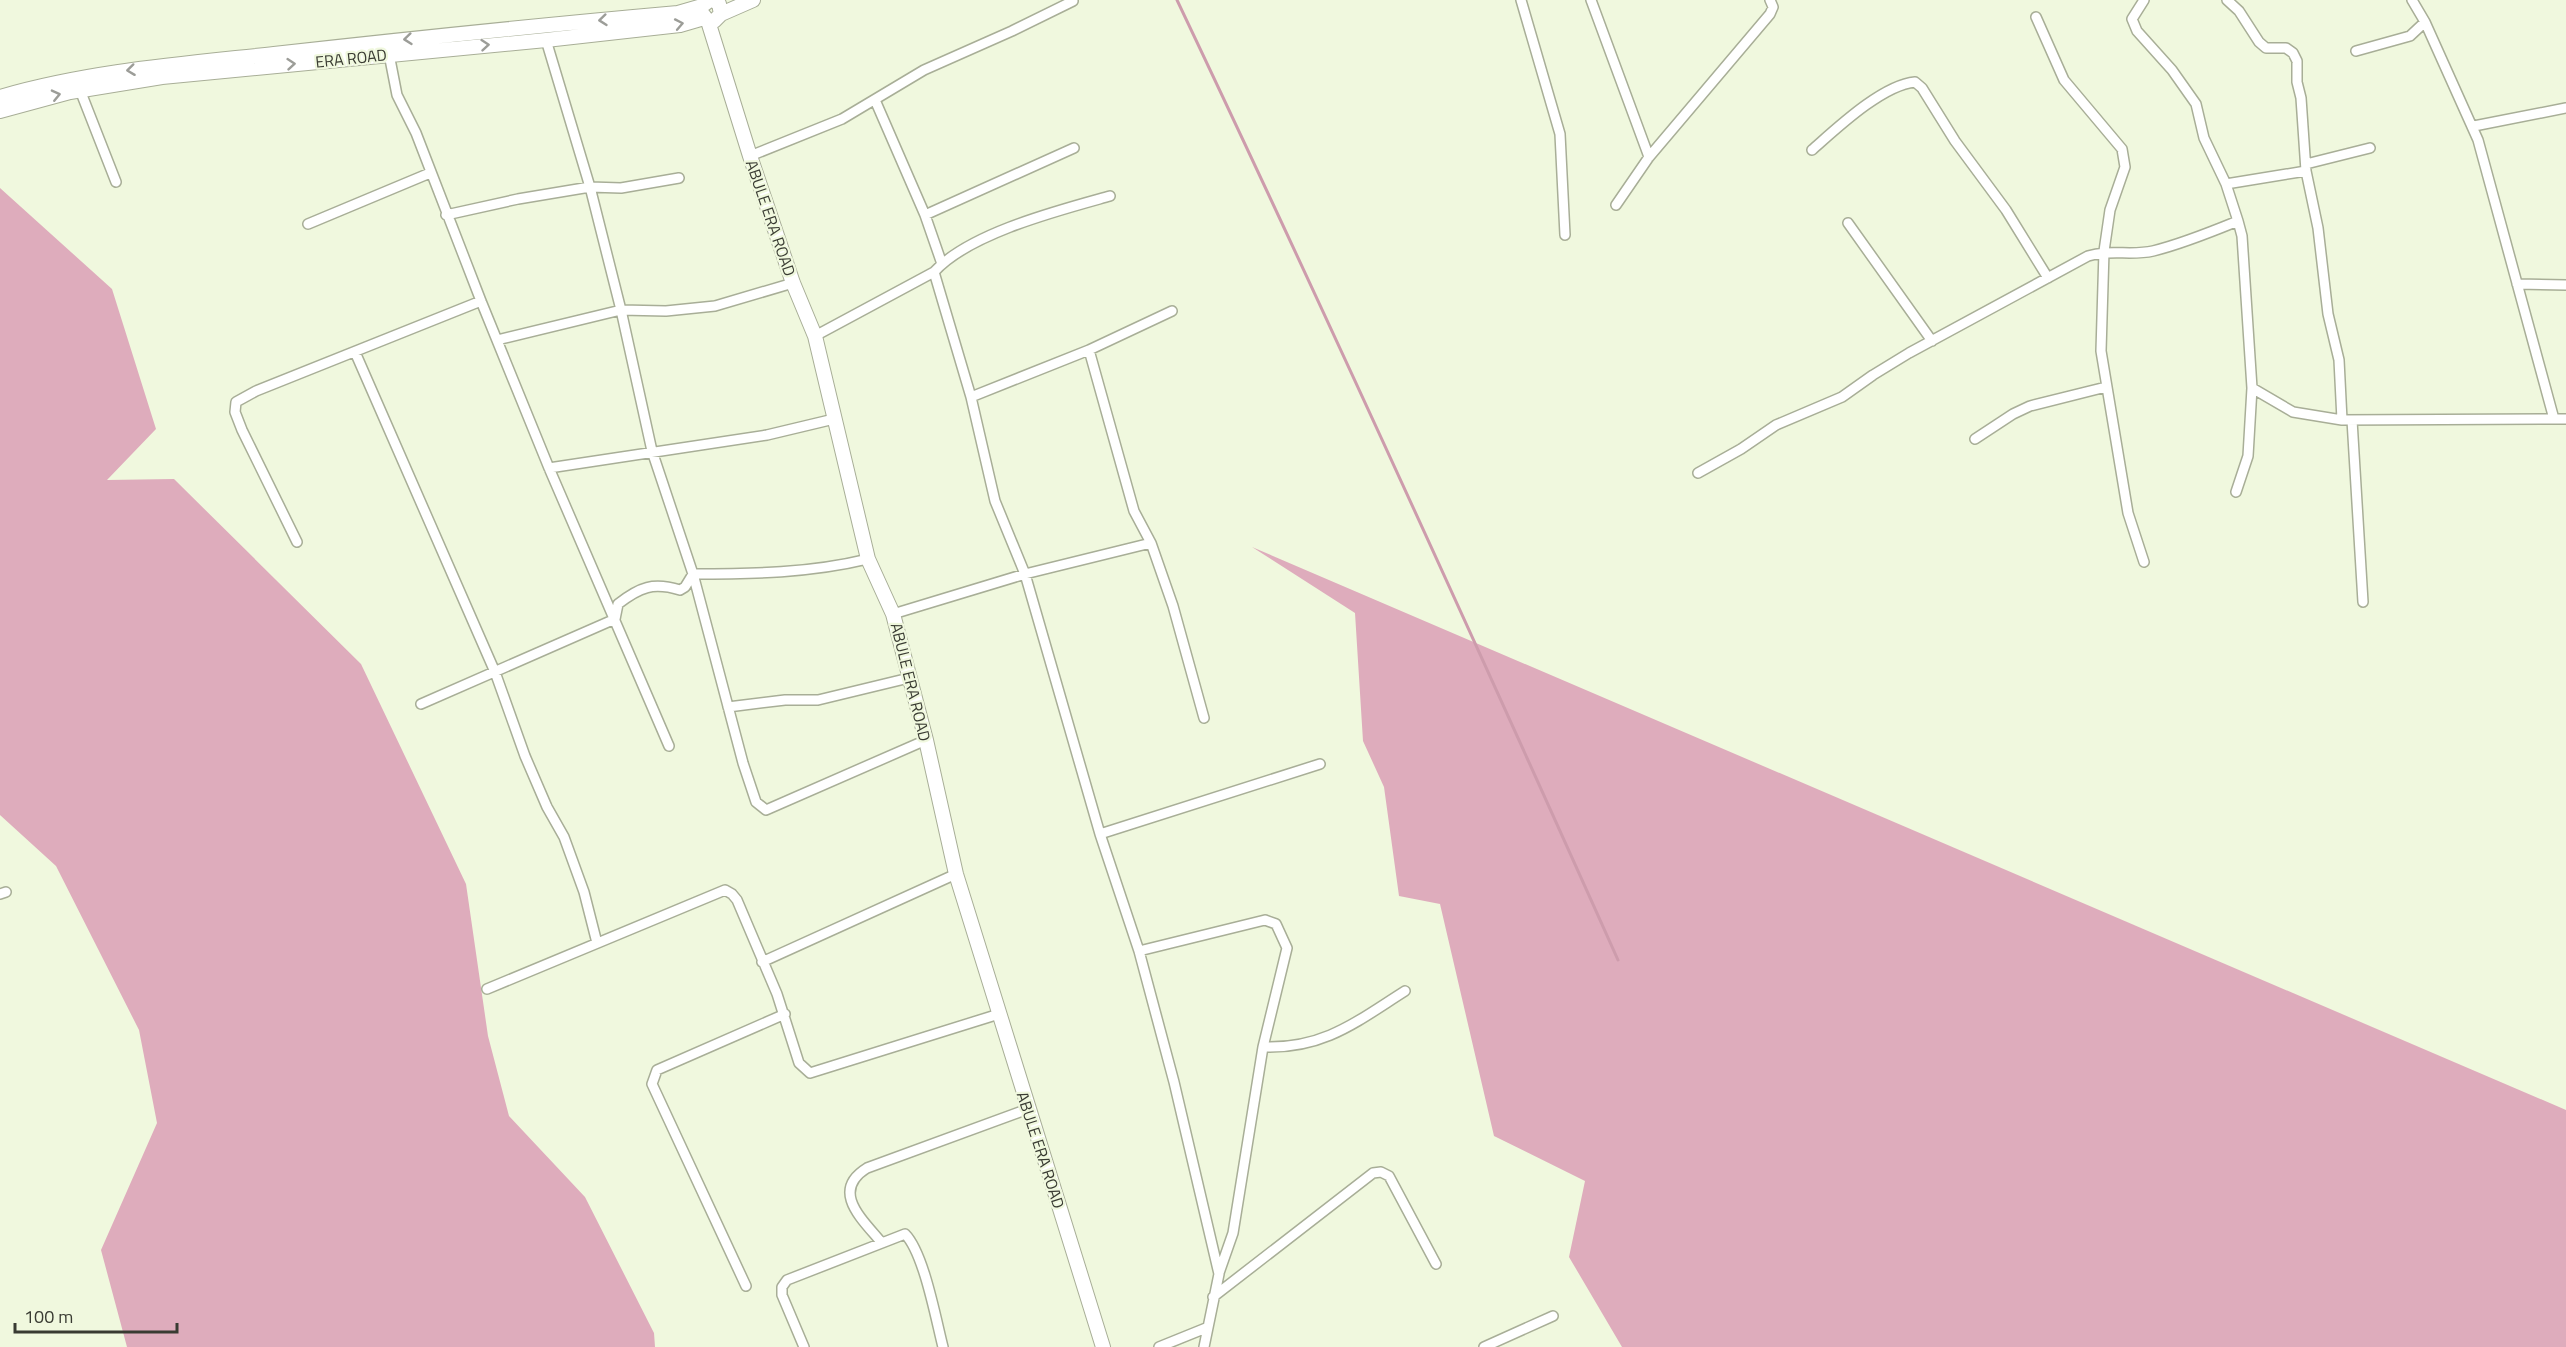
<svg xmlns="http://www.w3.org/2000/svg" width="2566" height="1347" viewBox="0 0 2566 1347" font-family="'Titillium Web',sans-serif">
	<rect width="100%" height="100%" fill="#f0f8de"/>
	<path fill="#deacbc" d="M 0,188 L 112,289 L 156,429 L 107,480 L 174,479 L 361,664 L 466,884 L 488,1036 L 509,1116 L 585,1197 L 654,1333 L 655,1347 L 127,1347 L 101,1250 L 157,1123 L 139,1030 L 56,866 L 0,815 Z
		M 1252,547 L 2566,1110 L 2566,1347 L 1622,1347 L 1569,1257 L 1585,1181 L 1494,1136 L 1440,904 L 1399,896 L 1384,787 L 1363,741 L 1355,613 Z"/>
	<g fill="none" stroke-linecap="round" stroke-linejoin="round">
		<path stroke="#cd9cac" stroke-width="3" d="M 1177,0 C 1328,318 1474,639 1618,960"/>
		<defs>
			<path id="street" d="M 1521,0 L 1560,134 L 1565,235
				M 1591,0 L 1649,157
				M 2144,0 L 2132,19 L 2137,31 L 2172,70 L 2196,104 L 2204,138 L 2226,184 L 2238,221 L 2242,236 L 2252,388 L 2248,456 L 2236,492
				M 2227,0 L 2239,11 L 2259,42 L 2266,48 L 2286,48 L 2293,53 L 2297,61 L 2297,82 L 2301,98 L 2306,171 L 2318,228 L 2328,314 L 2339,360 L 2342,420
				M 2412,0 L 2425,22 L 2478,140 L 2554,419
				M 2036,17 L 2064,80 L 2122,149 L 2125,167 L 2110,210 L 2104,251 L 2101,351 L 2128,513 L 2144,562
				M 546,40 L 590,187 L 621,310 L 652,451 L 693,574 L 743,763 L 756,802 L 766,810 L 926,740
				M 2356,51 L 2410,36 L 2425,22
				M 389,54 L 397,95 L 416,133 L 481,301 L 549,468 L 669,746
				M 80,90 L 116,182
				M 875,100 L 925,215 L 942,264
				M 2474,126 L 2566,108
				M 1812,150 C 1836,129 1882,85 1915,82 L 1922,88 L 1955,141 L 2006,210 L 2048,278
				M 750,156 L 842,119 L 924,70 L 1012,31 L 1073,1
				M 2306,164 L 2370,148
				M 2226,184 L 2306,171
				M 1616,205 L 1649,157 L 1770,14 L 1773,7 L 1770,0
				M 446,215 L 518,199 L 590,187 L 621,188 L 679,178
				M 925,215 L 1074,148
				M 1848,223 L 1932,341
				M 308,224 L 430,173
				M 934,272 L 971,397 L 995,501 L 1025,574 L 1100,834 L 1139,951 L 1174,1082 L 1219,1274 L 1204,1347
				M 2517,284 L 2566,285
				M 815,336 L 934,272 C 969,233 1060,210 1110,196
				M 497,340 L 621,310 L 666,311 L 715,306 L 793,283
				M 1089,350 L 1134,511 L 1151,543 L 1173,606 L 1204,718
				M 355,352 L 495,672 L 525,756 L 547,807 L 564,837 L 584,892 L 597,943
				M 2252,388 L 2293,412 L 2342,420 L 2566,419
				M 971,397 L 1089,350 L 1172,311
				M 2352,420 L 2363,602
				M 1975,439 L 2013,414 L 2030,406 L 2106,387
				M 549,468 L 767,435 L 834,419
				M 1698,473 L 1741,449 L 1776,425 L 1842,397 L 1873,375 L 1909,353 L 2088,256 C 2109,249 2131,256 2153,251 C 2182,244 2211,232 2238,221
				M 297,542 L 242,430 L 235,412 L 236,402 L 256,391 L 481,301
				M 893,614 L 1025,574 L 1151,543
				M 615,619 L 618,604 C 640,587 653,582 680,590 L 685,587 L 693,574 C 753,574 810,573 868,559
				M 421,704 L 615,619
				M 728,707 L 785,700 L 818,700 L 909,678
				M 1100,834 L 1320,764
				M 0,894 L 6,892
				M 1139,951 L 1265,920 L 1276,924 L 1287,948 L 1263,1047 L 1233,1233 L 1219,1273
				M 762,962 L 956,874
				M 487,989 L 725,890 L 732,894 L 737,900 L 777,994 L 799,1063 L 810,1073 L 999,1014
				M 1263,1047 C 1324,1049 1356,1022 1405,991
				M 881,1242 C 862,1219 830,1191 867,1168 L 1028,1109
				M 746,1286 L 652,1084 L 657,1070 L 785,1014
				M 1213,1297 L 1373,1173 L 1381,1172 L 1389,1176 L 1436,1264
				M 804,1347 L 782,1295 L 782,1287 L 787,1280 L 905,1234 C 924,1253 936,1320 943,1347
				M 1159,1347 L 1206,1328
				M 1484,1347 L 1553,1316"/>
			<path id="secondary" d="M 710,0 L 702,6 L 701,12 L 708,21 L 714,21 L 721,14 L 719,4 L 713,0
				M 721,14 L 753,0
				M 708,21 L 750,156 L 793,283 L 815,336 L 868,559 L 893,614 L 926,740 L 956,874 L 1103,1347
				M 0,97 C 89,71 182,64 274,54 C 408,39 543,25 678,13 L 702,6
				M 0,111 L 70,92 L 162,77 L 546,40 L 680,25 L 704,18"/>
		</defs>
		<use href="#street" stroke="#a8ae97" stroke-width="12"/>
		<use href="#secondary" stroke="#a8ae97" stroke-width="16"/>
		<use href="#street" stroke="#fff" stroke-width="9"/>
		<use href="#secondary" stroke="#fff" stroke-width="14"/>
	</g>
	<defs><path id="oneway-chevron" d="M-2-3.5L2.5 0L-2 3.5" fill="none" stroke-width="1.6" stroke-linecap="round" stroke-linejoin="round" transform="scale(1.5)"/></defs>
	<g stroke="#9c9d98">
		<use href="#oneway-chevron" transform="translate(603 20) rotate(174)"/>
		<use href="#oneway-chevron" transform="translate(679 24) rotate(-11)"/>
		<use href="#oneway-chevron" transform="translate(408 39) rotate(174)"/>
		<use href="#oneway-chevron" transform="translate(485 45) rotate(-5)"/>
		<use href="#oneway-chevron" transform="translate(291 64) rotate(-5)"/>
		<use href="#oneway-chevron" transform="translate(131 70) rotate(173)"/>
		<use href="#oneway-chevron" transform="translate(56 95) rotate(-13)"/>
	</g>
	<g text-anchor="middle" stroke-width="4.5" stroke-linejoin="round" paint-order="stroke">
		<g font-size="16" fill="#393b32" stroke="#f0f8de">
			<text transform="translate(351 58) rotate(-6)" y="6">ERA ROAD</text>
			<text transform="translate(771 218) rotate(71)" y="6">ABULE ERA ROAD</text>
			<text transform="translate(911 682) rotate(76)" y="6">ABULE ERA ROAD</text>
			<text transform="translate(1041 1150) rotate(72)" y="6">ABULE ERA ROAD</text>
		</g>
	</g>
	<path d="M15 1323v9h162v-9" fill="none" stroke="#393b32" stroke-width="3"/>
	<text x="24" y="1323" font-size="18" fill="#393b32" stroke="#f0f8de" stroke-width="4.5" paint-order="stroke">100 m</text>
</svg>
